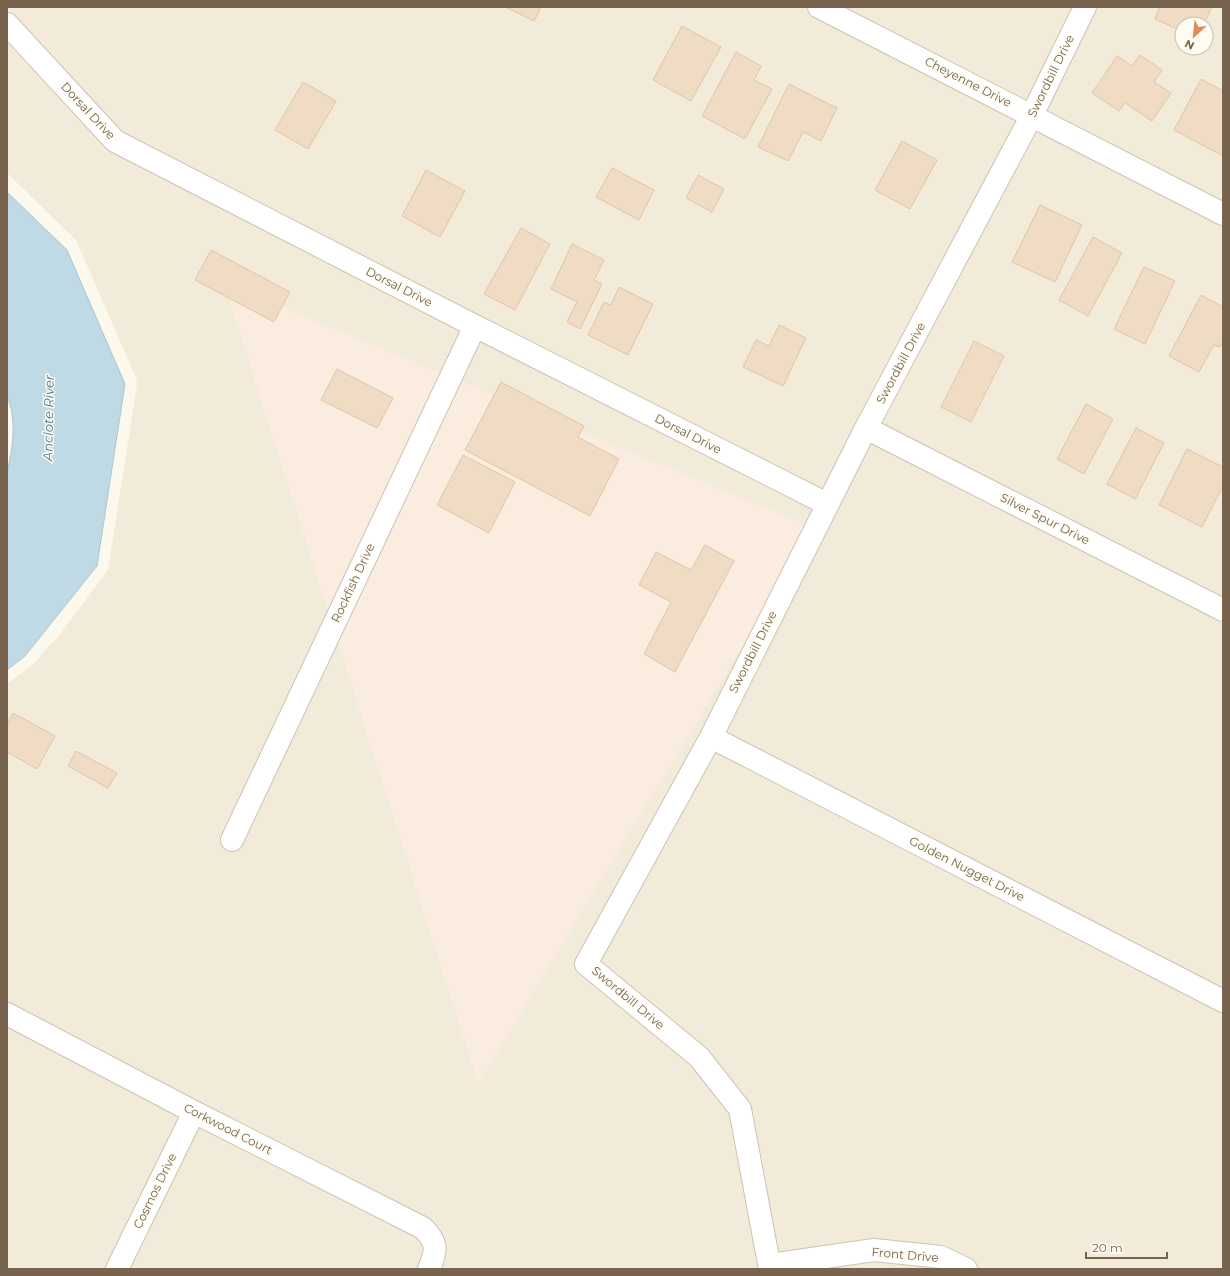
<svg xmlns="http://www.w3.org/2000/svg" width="1230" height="1276" viewBox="0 0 1230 1276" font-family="Montserrat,sans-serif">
	<rect width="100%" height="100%" fill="#fcf8eb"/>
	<path fill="#f3ebda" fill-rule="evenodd" d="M 7,7 L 1223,7 L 1223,1269 L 7,1269 L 7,684 L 34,664 L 50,644 L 55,641 L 108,570 L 137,385 L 136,378 L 76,240 L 7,173 ZM 1182,24 L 1206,24 L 1206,48 L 1182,48 Z"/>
	<path fill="#fbece0" d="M 224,283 L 814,528 L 478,1083 Z"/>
	<path fill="#bfdae5" stroke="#a6c8d7" d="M 7,192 L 67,250 L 125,384 L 97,566 L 25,656 L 7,670 L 7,472 C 13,449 17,419 7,396 Z"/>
	<path fill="#f0dcc4" stroke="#e2c5a5" d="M 505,7 L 541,7 L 534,21 Z
		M 1160,7 L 1212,7 L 1204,24 L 1182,24 L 1182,31 L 1155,19 Z
		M 682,26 L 721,47 L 691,101 L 653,80 Z
		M 736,52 L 761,66 L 754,80 L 772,89 L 745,139 L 702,116 Z
		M 1140,55 L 1162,70 L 1154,82 L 1171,93 L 1152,121 L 1125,103 L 1119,111 L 1092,93 L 1117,56 L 1132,66 Z
		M 1201,79 L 1223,91 L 1223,156 L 1174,130 Z
		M 303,82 L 336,101 L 308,149 L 275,130 Z
		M 789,84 L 837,108 L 821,141 L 803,132 L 788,161 L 758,147 Z
		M 902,141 L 937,160 L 910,209 L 875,190 Z
		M 612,168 L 654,190 L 639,220 L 596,197 Z
		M 426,170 L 465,191 L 440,237 L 402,216 Z
		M 698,175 L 724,189 L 712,212 L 686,198 Z
		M 1040,205 L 1082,225 L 1055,282 L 1012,262 Z
		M 521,228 L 550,244 L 515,310 L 484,294 Z
		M 1093,237 L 1122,253 L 1088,316 L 1059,300 Z
		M 572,244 L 604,260 L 594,280 L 602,284 L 580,329 L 567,322 L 577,302 L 551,289 Z
		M 211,250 L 290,292 L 274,322 L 195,280 Z
		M 1144,267 L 1175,281 L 1145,344 L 1114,329 Z
		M 619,287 L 653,304 L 628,355 L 588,335 L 604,302 L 611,305 Z
		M 1201,295 L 1223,307 L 1223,341 L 1220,347 L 1214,345 L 1199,372 L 1169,356 Z
		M 779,325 L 806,338 L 783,386 L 743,367 L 756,340 L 769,346 Z
		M 974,341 L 1004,356 L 971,422 L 941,407 Z
		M 337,369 L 393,398 L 377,428 L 321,400 Z
		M 501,382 L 584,426 L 578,437 L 619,459 L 590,516 L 465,450 Z
		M 1086,404 L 1113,419 L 1084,474 L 1057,459 Z
		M 1136,428 L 1164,443 L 1135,499 L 1107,484 Z
		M 1187,449 L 1223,467 L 1223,486 L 1202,527 L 1159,505 Z
		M 463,455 L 515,482 L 489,533 L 437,505 Z
		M 705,545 L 734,561 L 675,672 L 644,654 L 671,602 L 639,585 L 656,552 L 691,570 Z
		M 13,713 L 55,736 L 37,769 L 7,752 L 7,725 Z
		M 76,751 L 117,773 L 108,788 L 68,766 Z"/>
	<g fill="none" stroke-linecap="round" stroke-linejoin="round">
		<defs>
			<path id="minor" d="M 819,7 L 1223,214
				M 7,24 L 115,141 L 475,326 L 827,504
				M 866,428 L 1223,610
				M 711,737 L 1223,1001
				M 232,840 L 475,326
				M 7,1014 L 194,1112 L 423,1228 C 438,1243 437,1250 429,1269
				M 770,1265 L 874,1250 L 941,1257 L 966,1269
				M 117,1269 L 194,1112
				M 770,1269 L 740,1109 L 699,1057 L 586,964 L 711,737 L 866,428 L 1032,115 L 1085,7"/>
		</defs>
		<use href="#minor" stroke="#cec2b0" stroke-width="24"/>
		<use href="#minor" stroke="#fff" stroke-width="22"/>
	</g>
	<g text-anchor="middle" stroke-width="3" stroke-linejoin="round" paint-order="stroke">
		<g font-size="12" fill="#77634e" stroke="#fefbf2">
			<text transform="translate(1051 76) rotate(-64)" y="4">Swordbill Drive</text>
			<text transform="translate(968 82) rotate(27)" y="4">Cheyenne Drive</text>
			<text transform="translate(88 111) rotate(47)" y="4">Dorsal Drive</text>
			<text transform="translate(399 287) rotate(27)" y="4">Dorsal Drive</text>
			<text transform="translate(901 363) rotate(-62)" y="4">Swordbill Drive</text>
			<text transform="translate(688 434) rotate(27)" y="4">Dorsal Drive</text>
			<text transform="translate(1045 519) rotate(27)" y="4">Silver Spur Drive</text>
			<text transform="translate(353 583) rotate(-65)" y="4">Rockfish Drive</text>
			<text transform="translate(753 652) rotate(-63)" y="4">Swordbill Drive</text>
			<text transform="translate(967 869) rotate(27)" y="4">Golden Nugget Drive</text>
			<text transform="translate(628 998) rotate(40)" y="4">Swordbill Drive</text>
			<text transform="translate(228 1129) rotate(27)" y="4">Corkwood Court</text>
			<text transform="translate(155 1191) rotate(-64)" y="4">Cosmos Drive</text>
			<text transform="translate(905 1255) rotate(5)" y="4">Front Drive</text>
		</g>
		<g font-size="13" font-style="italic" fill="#4c7a90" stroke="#fefbf2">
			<text transform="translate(48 418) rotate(-89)" y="5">Anclote River</text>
		</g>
	</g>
	<rect width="1230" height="1276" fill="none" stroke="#77634e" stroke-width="16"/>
	<g transform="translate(1194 36) rotate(207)"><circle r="19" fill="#fefbf2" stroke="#c8beb0"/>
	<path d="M0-3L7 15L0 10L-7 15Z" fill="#e08a56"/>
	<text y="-6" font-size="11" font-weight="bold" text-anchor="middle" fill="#77634e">N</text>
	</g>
	<path d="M1086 1252v6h81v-6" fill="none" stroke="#77634e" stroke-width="2"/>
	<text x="1092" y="1252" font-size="12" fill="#77634e" stroke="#fefbf2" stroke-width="3" paint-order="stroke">20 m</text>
</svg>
